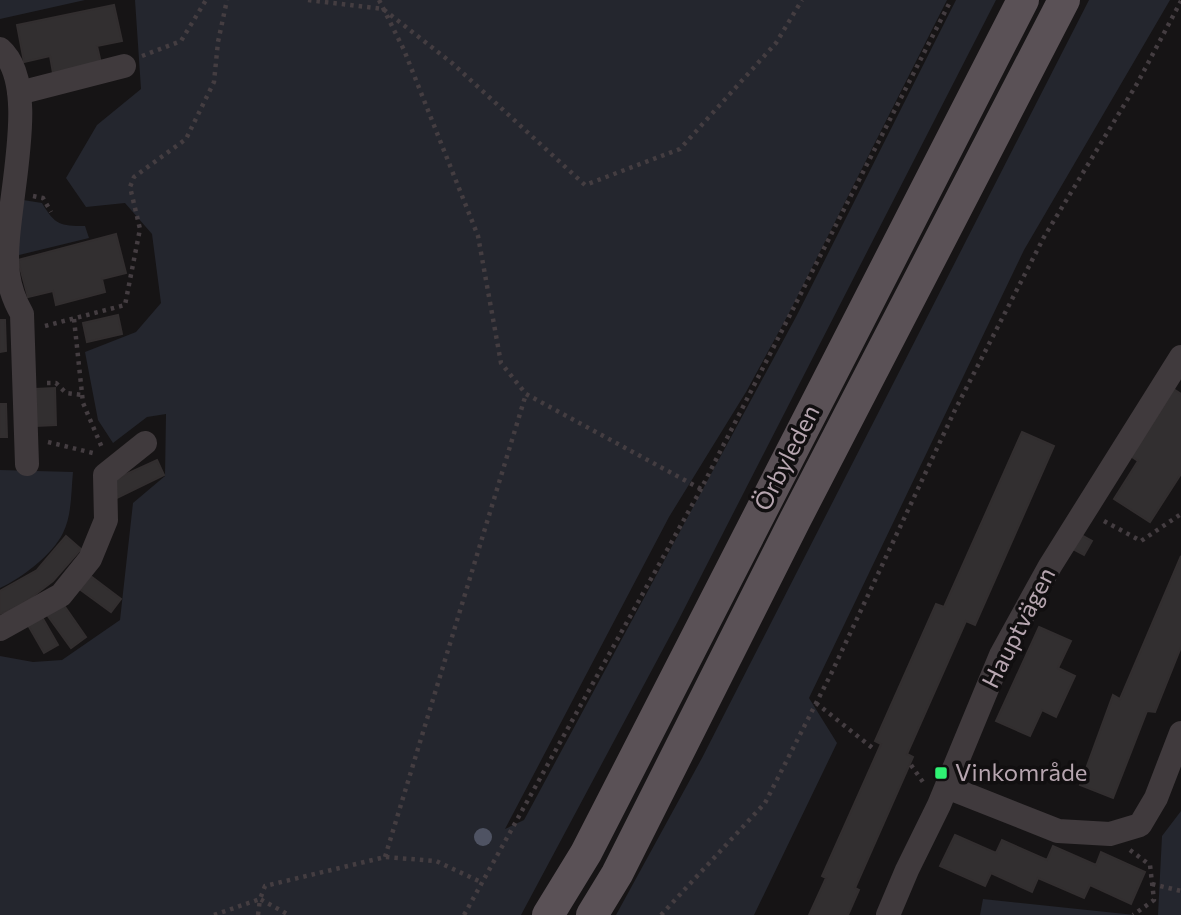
<svg xmlns="http://www.w3.org/2000/svg" width="1181" height="915" viewBox="0 0 1181 915" font-family="Commissioner,sans-serif">
	<rect width="100%" height="100%" fill="#161415"/>
	<path fill="#24262e" d="M 0,0 L 85,0 L 0,19 Z
		M 135,0 L 947,0 L 789,313 L 746,392 L 669,517 L 505,829 L 524,820 L 797,315 L 956,0 L 996,0 L 677,623 L 521,915 L 0,915 L 0,656 L 33,662 L 62,660 L 120,620 L 133,503 L 165,476 L 166,414 L 147,417 L 113,443 L 98,420 L 85,352 L 136,332 L 161,303 L 152,234 L 125,203 L 86,207 L 66,178 L 97,125 L 141,89 Z
		M 1089,0 L 1170,0 L 1024,250 L 809,698 L 837,743 L 754,915 L 616,915 L 702,758 Z
		M 23,200 L 42,203 C 55,225 60,226 85,226 L 89,238 L 15,256 Z
		M 0,470 L 73,472 C 71,492 72,515 63,533 C 52,555 22,578 0,588 Z
		M 1181,811 L 1181,915 L 1158,915 L 1162,836 Z
		M 983,899 L 1135,915 L 980,915 Z"/>
	<path fill="#322f30" stroke="#322e2f" stroke-width="2" d="M 114,5 L 122,41 L 97,46 L 101,63 L 53,73 L 50,56 L 24,62 L 17,25 Z
		M 116,234 L 126,273 L 102,279 L 105,292 L 56,305 L 53,291 L 28,297 L 18,260 Z
		M 118,315 L 122,334 L 87,342 L 83,323 Z
		M 0,320 L 5,320 L 6,351 L 0,352 Z
		M 55,388 L 56,425 L 36,426 L 35,389 Z
		M 1172,388 L 1181,394 L 1181,474 L 1150,522 L 1114,499 L 1138,461 L 1129,455 Z
		M 0,404 L 6,404 L 7,437 L 0,437 Z
		M 1022,432 L 1054,446 L 975,625 L 966,621 L 907,754 L 913,757 L 855,888 L 859,890 L 848,915 L 809,915 L 826,878 L 822,876 L 881,744 L 875,741 L 936,604 L 944,607 Z
		M 157,460 L 164,475 L 117,498 L 109,482 Z
		M 1081,535 L 1092,541 L 1084,555 L 1073,549 Z
		M 66,536 L 81,549 L 53,581 L 20,606 L 0,614 L 0,591 L 37,570 Z
		M 1181,556 L 1181,647 L 1155,712 L 1147,711 L 1113,798 L 1080,785 L 1113,695 L 1120,699 Z
		M 88,574 L 121,599 L 111,612 L 78,588 Z
		M 61,601 L 86,637 L 71,648 L 45,612 Z
		M 42,617 L 58,645 L 44,653 L 28,625 Z
		M 1039,627 L 1071,641 L 1058,668 L 1075,676 L 1056,717 L 1042,710 L 1030,736 L 996,721 Z
		M 955,835 L 996,853 L 1002,840 L 1047,860 L 1053,846 L 1096,865 L 1101,852 L 1145,872 L 1131,904 L 1090,885 L 1084,898 L 1038,878 L 1032,892 L 991,873 L 985,886 L 940,866 Z"/>
	<g fill="none" stroke-linecap="round" stroke-linejoin="round">
		<path stroke="#443d41" stroke-width="4.5" stroke-dasharray="3.5 5" stroke-linecap="butt" d="M 308,0 L 383,9 L 452,63 L 585,185 L 680,149 L 776,43 L 802,0
			M 379,0 L 404,50 L 478,236 L 501,363 L 526,394 L 701,489
			M 142,56 L 181,41 L 206,0
			M 33,196 L 43,198 L 51,212
			M 74,319 L 83,403 L 103,450
			M 45,326 L 125,305 L 140,229 L 130,187 L 134,177 L 186,139 L 214,82 L 218,42 L 227,0
			M 47,383 L 56,383 L 66,393 L 82,395
			M 48,442 L 97,454
			M 1104,521 L 1141,541 L 1181,514
			M 816,703 L 875,750
			M 911,765 L 925,785
			M 1130,850 L 1150,865 L 1154,900 L 1133,915
			M 385,857 L 526,394
			M 1152,884 L 1181,891
			M 214,915 L 260,899 L 265,886 L 385,857 L 436,861 L 483,883
			M 258,915 L 260,899 L 289,915
			M 464,915 L 701,489 L 951,0
			M 661,915 L 765,803 L 831,674 L 955,410 L 1044,237 L 1138,82 L 1181,1"/>
		<path stroke="#403a3d" stroke-width="24" d="M 0,49 C 45,88 0,219 8,274 C 10,289 15,302 22,314 L 27,464
			M 19,93 L 124,66
			M 0,629 L 61,595 L 90,559 L 106,520 L 105,475 L 145,443
			M 947,787 L 1058,831 L 1110,834 L 1140,825 L 1156,798 L 1181,733
			M 888,915 L 907,870 L 939,805 L 1001,655 L 1050,566 L 1181,357"/>
		<path stroke="#5a5156" stroke-width="32" d="M 548,915 L 586,853 L 1023,0
			M 592,915 L 617,874 L 795,520 L 1064,0"/>
	</g>
	<circle fill="#4f5363" cx="483" cy="837" r="9"/>
	<rect fill="#2ff374" stroke="#110f10" stroke-width="2.5" x="934" y="766" width="14" height="14" rx="3.5"/>
	<g text-anchor="middle" stroke-width="7" stroke-linejoin="round" paint-order="stroke">
		<g font-size="24" fill="#b7a6b0" stroke="#110f10">
			<text transform="translate(787 458) rotate(-63)" y="8">Örbyleden</text>
			<text transform="translate(1019 628) rotate(-63)" y="8">Hauptvägen</text>
		</g>
		<g font-size="24" fill="#b7a6b0" stroke="#110f10" text-anchor="start">
			<text x="955" y="781">Vinkområde</text>
		</g>
	</g>
</svg>
